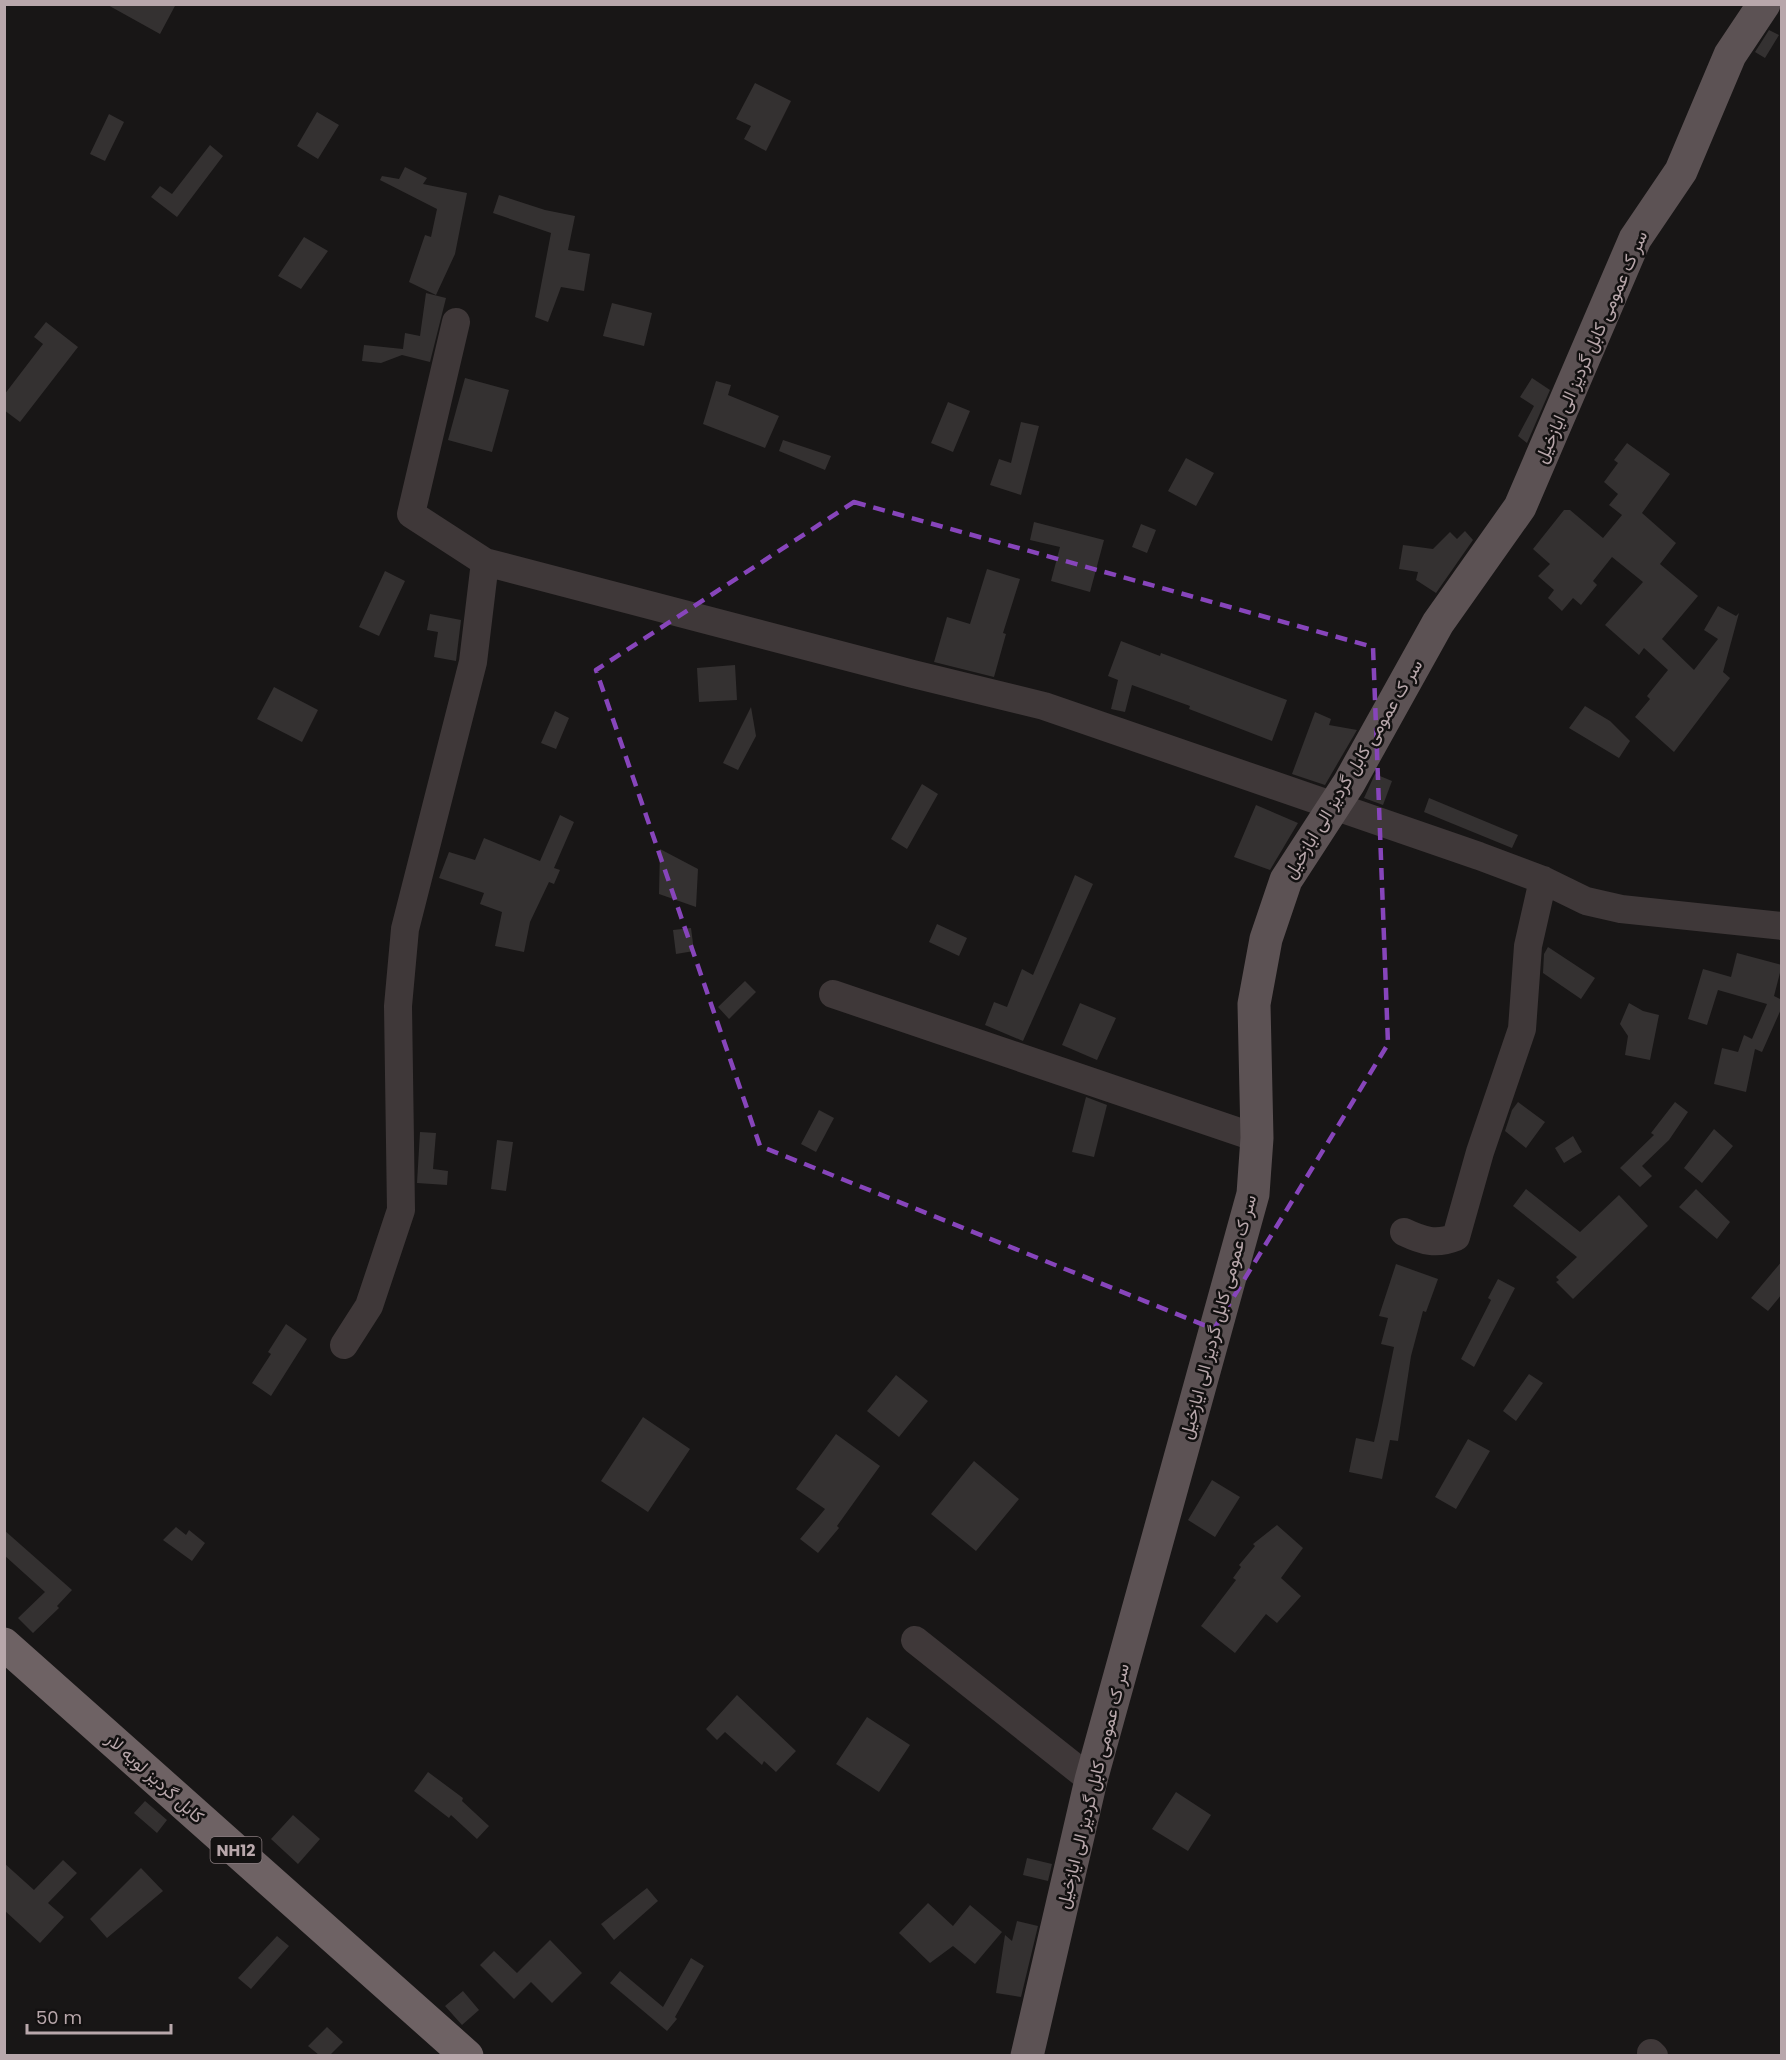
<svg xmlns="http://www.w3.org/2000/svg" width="1786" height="2060" viewBox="0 0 1786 2060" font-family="Poppins,Vazirmatn,sans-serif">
	<rect width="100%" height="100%" fill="#181616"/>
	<path fill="#343131" d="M 106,4 L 176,4 L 160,34 Z
		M 1769,30 L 1779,35 L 1765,58 L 1755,52 Z
		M 755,83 L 791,101 L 766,151 L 744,139 L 751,126 L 736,119 Z
		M 317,112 L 339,125 L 318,159 L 297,146 Z
		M 109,114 L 124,122 L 105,161 L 90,154 Z
		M 210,145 L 223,156 L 177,217 L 151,197 L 160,186 L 172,194 Z
		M 405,167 L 427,178 L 423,184 L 467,193 L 455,254 L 436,295 L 409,282 L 425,235 L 431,237 L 437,209 L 380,180 L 382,176 L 399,179 Z
		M 499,195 L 545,210 L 575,216 L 568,250 L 590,254 L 584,291 L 561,287 L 548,322 L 535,317 L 551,233 L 493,213 Z
		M 304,237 L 328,251 L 301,289 L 278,276 Z
		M 426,293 L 446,298 L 430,362 L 402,355 L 381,363 L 362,361 L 364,345 L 403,349 L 405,333 L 420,336 Z
		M 612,303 L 652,313 L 644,346 L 603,336 Z
		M 46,322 L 78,347 L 20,422 L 4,410 L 4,395 L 43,344 L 34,337 Z
		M 465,378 L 509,390 L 492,452 L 448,440 Z
		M 1532,378 L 1550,390 L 1527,443 L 1518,436 L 1534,406 L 1520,397 Z
		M 716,381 L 731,385 L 728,395 L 779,416 L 765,448 L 703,424 Z
		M 948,402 L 970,411 L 953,452 L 931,443 Z
		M 1021,422 L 1039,426 L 1021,495 L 990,485 L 999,459 L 1011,463 Z
		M 783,440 L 831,456 L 825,470 L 779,451 Z
		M 1627,443 L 1670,474 L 1642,513 L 1676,543 L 1660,564 L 1698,596 L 1662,639 L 1694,670 L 1718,639 L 1704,630 L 1718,606 L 1736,616 L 1739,613 L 1723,672 L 1730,678 L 1674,752 L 1635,717 L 1650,699 L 1647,696 L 1668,670 L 1644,648 L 1639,655 L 1605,625 L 1643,582 L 1612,557 L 1593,581 L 1597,585 L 1581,605 L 1573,598 L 1562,611 L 1548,598 L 1554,590 L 1538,576 L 1550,564 L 1533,549 L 1564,510 L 1570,510 L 1603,538 L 1622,515 L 1609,505 L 1618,494 L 1604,482 L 1618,463 L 1614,460 Z
		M 1186,458 L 1214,473 L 1196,506 L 1168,491 Z
		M 1034,522 L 1104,540 L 1090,592 L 1051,581 L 1060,547 L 1030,540 Z
		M 1141,524 L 1156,530 L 1147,553 L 1132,547 Z
		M 1465,531 L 1473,540 L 1436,593 L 1416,580 L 1418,572 L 1399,569 L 1403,545 L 1433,549 L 1450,532 L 1457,539 Z
		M 987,569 L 1020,579 L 1003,633 L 1006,634 L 994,677 L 934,662 L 947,617 L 970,624 Z
		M 385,571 L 405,581 L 379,636 L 359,627 Z
		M 430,614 L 461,620 L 456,661 L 434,657 L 438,632 L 427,630 Z
		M 1121,641 L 1160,656 L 1161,653 L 1287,700 L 1272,741 L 1189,709 L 1190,706 L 1132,685 L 1125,712 L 1111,709 L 1118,680 L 1108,676 Z
		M 735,665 L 737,700 L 699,702 L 697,668 Z
		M 274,687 L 318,710 L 302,742 L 257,719 Z
		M 1585,706 L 1610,721 L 1630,741 L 1619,758 L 1569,728 Z
		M 751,707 L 756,736 L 738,770 L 723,763 Z
		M 555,711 L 569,718 L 556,749 L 541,743 Z
		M 1315,712 L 1331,719 L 1329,725 L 1357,730 L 1325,785 L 1292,774 Z
		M 1375,774 L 1392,781 L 1383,805 L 1364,798 Z
		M 922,784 L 938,794 L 907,849 L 891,839 Z
		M 1429,798 L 1518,835 L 1512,848 L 1424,812 Z
		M 1256,805 L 1298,823 L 1270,870 L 1234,857 Z
		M 560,815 L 574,822 L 554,868 L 560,870 L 554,884 L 549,882 L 530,922 L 524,952 L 495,946 L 502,912 L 480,904 L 484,893 L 439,878 L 449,852 L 475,860 L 484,838 L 540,861 Z
		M 660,849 L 698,869 L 696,907 L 659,894 Z
		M 1075,875 L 1093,884 L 1023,1041 L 985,1025 L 994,1002 L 1007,1007 L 1022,969 L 1033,975 Z
		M 937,924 L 967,938 L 959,956 L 929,942 Z
		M 691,928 L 694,951 L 676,954 L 673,930 Z
		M 1548,947 L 1595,978 L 1581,999 L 1543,973 L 1544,954 Z
		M 1737,953 L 1782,965 L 1774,996 L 1782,1000 L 1782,1007 L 1762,1052 L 1755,1049 L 1746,1092 L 1714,1084 L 1722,1048 L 1738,1052 L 1744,1035 L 1752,1039 L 1767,1004 L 1718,990 L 1707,1025 L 1688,1019 L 1703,969 L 1731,977 Z
		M 745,981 L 756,992 L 729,1019 L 718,1007 Z
		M 1080,1003 L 1116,1018 L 1097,1060 L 1062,1045 Z
		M 1629,1003 L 1643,1011 L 1659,1015 L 1650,1060 L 1625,1055 L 1628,1036 L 1620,1024 Z
		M 1086,1097 L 1107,1105 L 1094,1157 L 1072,1152 Z
		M 1518,1102 L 1545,1122 L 1526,1148 L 1505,1131 L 1512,1110 Z
		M 1675,1102 L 1688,1112 L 1669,1140 L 1642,1166 L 1652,1176 L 1640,1187 L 1620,1168 L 1654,1135 L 1651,1133 Z
		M 819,1110 L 834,1118 L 816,1152 L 801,1144 Z
		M 1714,1129 L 1733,1146 L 1702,1183 L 1684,1168 Z
		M 420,1132 L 436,1133 L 433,1169 L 448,1171 L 447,1185 L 417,1183 Z
		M 1573,1136 L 1582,1152 L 1564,1163 L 1555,1148 Z
		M 497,1140 L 513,1142 L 506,1191 L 491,1189 Z
		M 1526,1189 L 1580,1232 L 1619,1195 L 1648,1226 L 1573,1299 L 1556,1282 L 1559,1280 L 1556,1277 L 1577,1257 L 1513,1206 Z
		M 1696,1189 L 1730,1222 L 1717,1239 L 1679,1207 Z
		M 1782,1261 L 1782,1294 L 1768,1311 L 1751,1298 Z
		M 1396,1264 L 1438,1279 L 1426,1312 L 1423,1311 L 1411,1356 L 1398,1441 L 1390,1440 L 1382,1479 L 1349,1472 L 1356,1438 L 1374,1442 L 1378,1425 L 1394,1347 L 1381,1344 L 1388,1318 L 1379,1316 Z
		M 1498,1279 L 1515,1288 L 1474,1367 L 1461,1359 L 1491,1300 L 1488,1298 Z
		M 286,1324 L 307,1339 L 271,1396 L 252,1383 L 271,1354 L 268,1352 Z
		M 1529,1374 L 1543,1383 L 1516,1421 L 1503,1411 Z
		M 896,1375 L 928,1401 L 899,1437 L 867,1411 Z
		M 643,1417 L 690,1449 L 648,1512 L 601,1481 Z
		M 836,1434 L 880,1466 L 837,1526 L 839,1528 L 818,1553 L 800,1539 L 825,1509 L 796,1489 Z
		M 1468,1439 L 1490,1451 L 1456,1509 L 1435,1497 Z
		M 974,1461 L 1019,1499 L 976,1551 L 931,1514 Z
		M 1212,1480 L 1240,1497 L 1215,1537 L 1188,1520 Z
		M 1277,1525 L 1303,1548 L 1281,1578 L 1301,1596 L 1277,1623 L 1266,1614 L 1235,1653 L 1201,1626 L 1236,1580 L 1233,1578 L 1241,1567 L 1239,1565 L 1255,1546 L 1253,1544 Z
		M 176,1527 L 186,1535 L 189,1530 L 205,1543 L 192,1561 L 163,1540 Z
		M 4,1530 L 72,1590 L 57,1606 L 59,1608 L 33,1633 L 18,1618 L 45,1592 L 4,1555 Z
		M 737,1695 L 796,1751 L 776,1772 L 764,1761 L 762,1765 L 725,1732 L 717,1740 L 706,1729 Z
		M 867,1717 L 910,1745 L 879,1792 L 836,1764 Z
		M 428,1772 L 463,1798 L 462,1801 L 489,1826 L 477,1839 L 451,1815 L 449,1818 L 414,1791 Z
		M 1176,1792 L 1211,1815 L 1188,1851 L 1152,1829 Z
		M 145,1801 L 167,1820 L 157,1833 L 134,1813 Z
		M 293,1815 L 320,1839 L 298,1864 L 271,1839 Z
		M 1027,1858 L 1052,1864 L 1048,1881 L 1023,1875 Z
		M 63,1860 L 77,1873 L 48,1903 L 64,1917 L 40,1943 L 4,1910 L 4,1863 L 34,1890 Z
		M 141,1868 L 163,1891 L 107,1938 L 90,1919 Z
		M 647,1888 L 658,1901 L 614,1940 L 601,1924 Z
		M 928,1903 L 953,1926 L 970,1905 L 1002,1932 L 975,1964 L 953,1946 L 930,1963 L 899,1933 Z
		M 1017,1921 L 1038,1926 L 1021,1997 L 996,1993 L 1005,1935 L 1012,1941 Z
		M 277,1936 L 289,1946 L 251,1989 L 238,1978 Z
		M 550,1940 L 582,1973 L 552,2003 L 531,1982 L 514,1999 L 480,1965 L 494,1951 L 517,1973 Z
		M 691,1958 L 704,1966 L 675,2017 L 677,2019 L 667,2031 L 610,1983 L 620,1971 L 663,2007 Z
		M 463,1991 L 479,2010 L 462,2025 L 445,2006 Z
		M 327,2027 L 343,2042 L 330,2055 L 319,2055 L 308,2046 Z"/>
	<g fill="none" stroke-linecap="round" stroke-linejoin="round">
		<path stroke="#3f3839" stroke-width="28" d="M 456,322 L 411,514 L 485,562 L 913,674 L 1044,706 L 1479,856 L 1543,880 L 1586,901 L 1621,909 L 1782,926
			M 833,994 L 1257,1138
			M 1404,1232 C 1423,1241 1436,1245 1456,1237 L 1480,1152 L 1522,1029 L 1528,946 L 1543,880
			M 344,1345 L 369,1306 L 401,1210 L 398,1006 L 405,929 L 473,662 L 485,562
			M 915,1640 L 1091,1780
			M 1651,2053 L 1654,2056"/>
		<path stroke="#5c5254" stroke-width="33" d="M 1027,2056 L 1091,1780 L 1253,1194 L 1257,1138 L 1254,1004 L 1266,939 L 1286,880 L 1349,783 L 1438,623 L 1520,507 L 1635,239 L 1681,171 L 1730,55 L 1764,4"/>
		<path stroke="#6e6264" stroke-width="33" d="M 4,1644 L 467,2056"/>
	</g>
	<path fill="none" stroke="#8745bb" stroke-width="4.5" stroke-dasharray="12 8" stroke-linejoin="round" d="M 854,502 L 1373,647 L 1388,1044 L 1214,1329 L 760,1146 L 596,670 Z"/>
	<g text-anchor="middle" stroke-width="5" stroke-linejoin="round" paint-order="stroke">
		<rect fill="#131111" stroke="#867a7d" stroke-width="1.5" x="210.5" y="1837" width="51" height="26" rx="4.5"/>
		<g font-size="16" font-weight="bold" fill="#b8a7ab">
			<text x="236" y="1856">NH12</text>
		</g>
		<g font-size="18" fill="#b8a7ab" stroke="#131111">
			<text transform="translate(1591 347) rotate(-66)" y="6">سر ک عمومی کابل گردیز الی ایازخیل</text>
			<text transform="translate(1353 769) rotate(-59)" y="6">سر ک عمومی کابل گردیز الی ایازخیل</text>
			<text transform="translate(1218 1317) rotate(-75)" y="6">سر ک عمومی کابل گردیز الی ایازخیل</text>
			<text transform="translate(155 1778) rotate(42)" y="6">کابل گردیز لویه لار</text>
			<text transform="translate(1093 1786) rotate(-76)" y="6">سر ک عمومی کابل گردیز الی ایازخیل</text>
		</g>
	</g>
	<rect width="1786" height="2060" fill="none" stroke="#b8a7ab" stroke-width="12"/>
	<path d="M27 2024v9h144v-9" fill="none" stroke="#b8a7ab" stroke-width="3"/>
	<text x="36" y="2024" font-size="18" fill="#b8a7ab" stroke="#131111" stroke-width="4.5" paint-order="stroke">50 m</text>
</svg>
